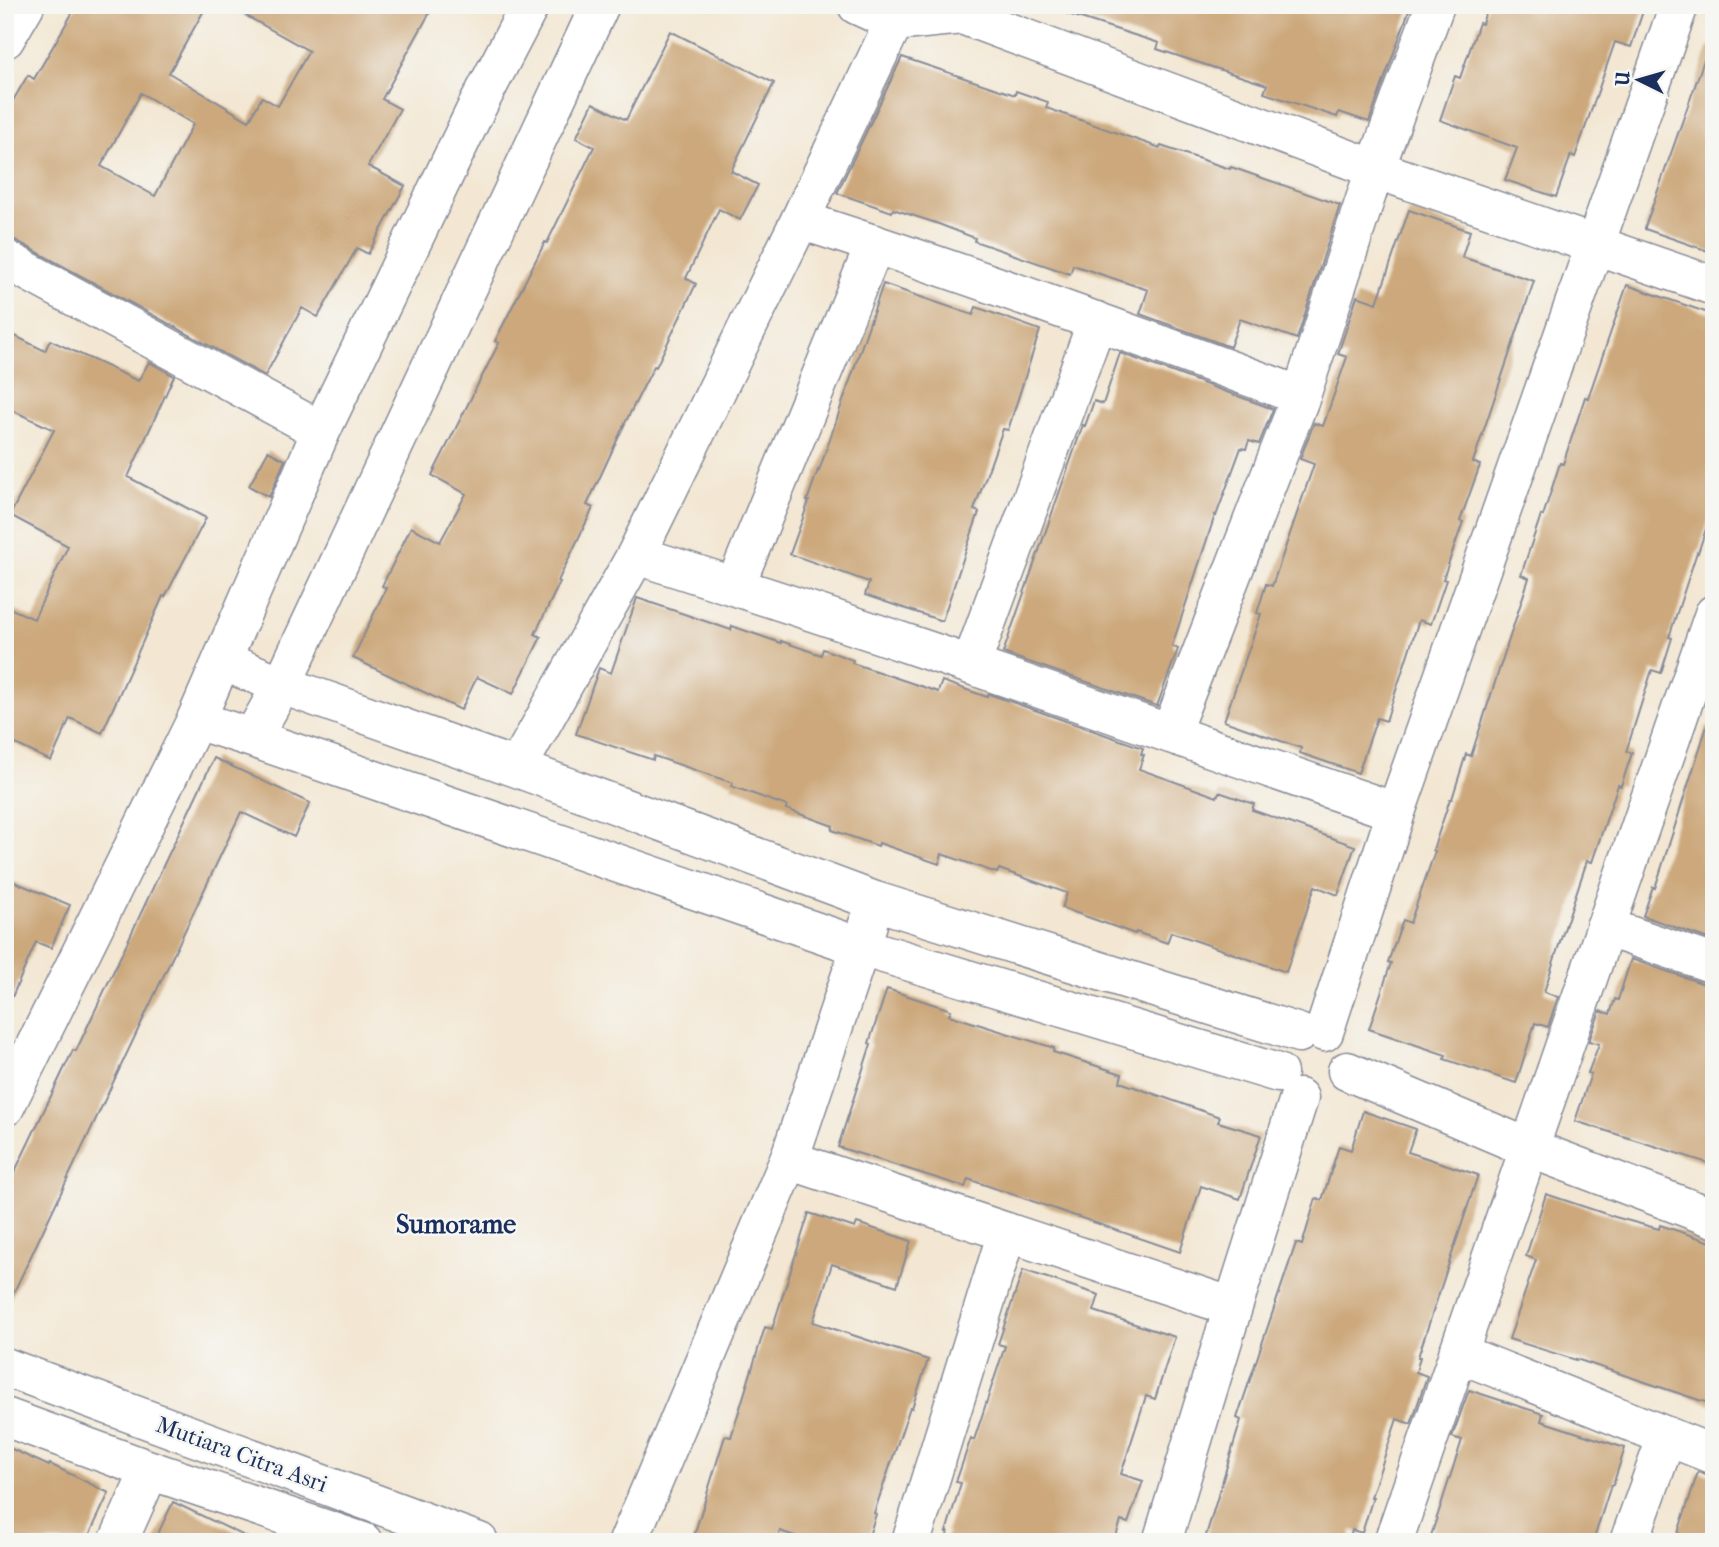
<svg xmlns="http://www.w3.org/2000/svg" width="1719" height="1547" viewBox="0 0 1719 1547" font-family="'IM FELL French Canon',serif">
	<rect width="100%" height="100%" fill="#f6f6f2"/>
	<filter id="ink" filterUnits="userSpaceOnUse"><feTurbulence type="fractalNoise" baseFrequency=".0143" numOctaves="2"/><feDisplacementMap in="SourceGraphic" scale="14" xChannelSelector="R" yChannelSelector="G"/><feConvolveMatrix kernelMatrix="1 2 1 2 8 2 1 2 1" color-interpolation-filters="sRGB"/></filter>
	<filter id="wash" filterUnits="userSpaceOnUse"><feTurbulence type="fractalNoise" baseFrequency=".00686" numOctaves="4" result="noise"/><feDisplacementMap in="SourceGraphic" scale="28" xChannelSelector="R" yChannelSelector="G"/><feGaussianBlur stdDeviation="1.57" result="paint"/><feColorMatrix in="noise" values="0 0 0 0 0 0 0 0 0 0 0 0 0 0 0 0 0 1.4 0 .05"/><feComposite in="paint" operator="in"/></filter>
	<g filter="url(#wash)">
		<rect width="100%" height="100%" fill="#f3e7d3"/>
		<g id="blocks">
			<path fill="#cca87c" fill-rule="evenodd" d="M 77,5 L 207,5 L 169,73 L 249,121 L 262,97 L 278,106 L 309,51 L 227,5 L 434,5 L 382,99 L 400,109 L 368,166 L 405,186 L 368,254 L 357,248 L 318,317 L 302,308 L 265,376 L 15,240 L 5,237 L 5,114 L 28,75 L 34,79 ZM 141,93 L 193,124 L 155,196 L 101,166 Z
				M 1063,5 L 1411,5 L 1369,122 L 1339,112 L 1337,117 L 1264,93 L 1267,85 L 1157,49 L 1159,43 L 1062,12 Z
				M 1488,5 L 1645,5 L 1631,47 L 1615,42 L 1575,157 L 1571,155 L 1556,197 L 1505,180 L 1517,148 L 1440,120 L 1455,76 L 1460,78 L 1479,23 L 1482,24 Z
				M 670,31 L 774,83 L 731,171 L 758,185 L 740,220 L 719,209 L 686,278 L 696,284 L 656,367 L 654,366 L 625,423 L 587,505 L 593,508 L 558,581 L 560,582 L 535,634 L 541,637 L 513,694 L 477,677 L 461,710 L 353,658 L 386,588 L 382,586 L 411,527 L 440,542 L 466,494 L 432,475 L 499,343 L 495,341 L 545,242 L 547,243 L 594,147 L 576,138 L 593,103 L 626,120 Z
				M 1709,46 L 1714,46 L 1714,253 L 1645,229 L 1645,227 Z
				M 902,57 L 1015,95 L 1016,91 L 1048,102 L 1046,108 L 1160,148 L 1161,146 L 1230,169 L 1231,167 L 1340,205 L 1297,339 L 1240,319 L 1230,347 L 1140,314 L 1148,290 L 1073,265 L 1070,274 L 974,241 L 975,238 L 936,223 L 893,209 L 892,212 L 837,193 Z
				M 1409,210 L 1470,231 L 1462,257 L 1534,281 L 1473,462 L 1480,465 L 1460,521 L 1463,522 L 1443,579 L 1446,580 L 1431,624 L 1419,620 L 1386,721 L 1377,718 L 1358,773 L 1300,753 L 1301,748 L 1224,721 L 1261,614 L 1257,613 L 1266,584 L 1272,586 L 1314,464 L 1300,459 L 1314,423 L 1323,426 L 1347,357 L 1338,354 L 1357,296 L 1377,303 Z
				M 883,284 L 973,315 L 976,307 L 1040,330 L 1008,430 L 1003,429 L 974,510 L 979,512 L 942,621 L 865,595 L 869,582 L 790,554 L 809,501 L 807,501 L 818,470 L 819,471 Z
				M 1627,285 L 1714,315 L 1714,505 L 1698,553 L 1697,552 L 1669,637 L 1672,638 L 1661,673 L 1652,670 L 1626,752 L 1632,753 L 1621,786 L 1618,785 L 1592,862 L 1587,861 L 1557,951 L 1544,992 L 1558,997 L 1548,1027 L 1535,1023 L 1516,1083 L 1444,1059 L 1446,1055 L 1369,1029 L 1391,963 L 1388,962 L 1403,920 L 1410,923 L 1435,851 L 1433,850 L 1450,799 L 1452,799 L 1466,754 L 1471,756 L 1529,578 L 1521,575 L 1541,515 L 1543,516 L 1560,463 L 1563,464 L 1585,397 L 1588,398 Z
				M 5,331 L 45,351 L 50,340 L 138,381 L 149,362 L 174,376 L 128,477 L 206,518 L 165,597 L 163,596 L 102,733 L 70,718 L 51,761 L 5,739 L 5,606 L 34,619 L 68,546 L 10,515 L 54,430 L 5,407 Z
				M 1120,353 L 1273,409 L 1259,444 L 1249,441 L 1246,449 L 1241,448 L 1216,516 L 1215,515 L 1172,646 L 1178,649 L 1157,706 L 1003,653 L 1083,425 L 1085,426 L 1094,401 L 1103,404 Z
				M 268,451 L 285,460 L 269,497 L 249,486 Z
				M 637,598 L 731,630 L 732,626 L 781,643 L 781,641 L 821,655 L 823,649 L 853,660 L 852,663 L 938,692 L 942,681 L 987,697 L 989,694 L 1143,748 L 1141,754 L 1144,755 L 1139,769 L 1217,797 L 1219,792 L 1254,804 L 1252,810 L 1355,846 L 1338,895 L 1315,886 L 1286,972 L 1171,932 L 1167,943 L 1136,932 L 1135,934 L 1062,908 L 1067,893 L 999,869 L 997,873 L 942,854 L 939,864 L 879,843 L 878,846 L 832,830 L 833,826 L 786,809 L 787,806 L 731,786 L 733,783 L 654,756 L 653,760 L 576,734 L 599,668 L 611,673 Z
				M 1707,726 L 1714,727 L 1714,941 L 1643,916 L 1653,887 L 1655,888 Z
				M 214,758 L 310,803 L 294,837 L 241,812 L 5,1311 L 5,1192 L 73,1050 L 76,1051 Z
				M 5,878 L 70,905 L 51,948 L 36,942 L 5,1013 Z
				M 1631,959 L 1707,985 L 1714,985 L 1714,1165 L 1575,1121 L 1591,1074 L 1588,1073 L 1599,1044 L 1589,1041 L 1600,1011 L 1610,1014 L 1615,999 L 1618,1000 Z
				M 887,989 L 951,1010 L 949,1015 L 1054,1048 L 1053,1052 L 1122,1074 L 1120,1082 L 1220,1117 L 1218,1122 L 1261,1135 L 1240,1199 L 1201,1186 L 1180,1252 L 968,1179 L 965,1187 L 838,1147 L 871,1044 L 869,1043 Z
				M 1363,1111 L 1416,1129 L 1408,1152 L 1478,1175 L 1418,1357 L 1420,1357 L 1416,1372 L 1427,1376 L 1411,1424 L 1397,1419 L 1371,1497 L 1373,1497 L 1362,1533 L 1352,1530 L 1349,1542 L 1204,1542 L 1241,1420 L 1237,1418 L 1296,1243 L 1302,1245 L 1316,1198 L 1322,1200 L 1339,1146 L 1351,1150 Z
				M 1546,1194 L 1615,1217 L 1659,1229 L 1660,1225 L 1714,1243 L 1714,1405 L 1576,1359 L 1576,1360 L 1509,1339 L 1536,1260 L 1526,1256 Z
				M 809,1213 L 855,1228 L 857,1223 L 911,1241 L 897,1286 L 832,1264 L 813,1322 L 928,1360 L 912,1408 L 910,1407 L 874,1513 L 876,1514 L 867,1542 L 813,1542 L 780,1531 L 776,1542 L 692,1542 L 725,1436 L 731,1437 L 765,1327 L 772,1329 Z
				M 1023,1270 L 1099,1295 L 1094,1311 L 1175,1337 L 1155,1399 L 1146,1396 L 1121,1474 L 1143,1481 L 1128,1523 L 1121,1521 L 1114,1542 L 945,1542 L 948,1532 L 946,1532 L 961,1483 L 956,1482 L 971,1438 L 974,1440 L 1005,1346 L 998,1344 Z
				M 1469,1390 L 1543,1414 L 1541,1421 L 1625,1448 L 1613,1485 L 1611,1485 L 1593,1542 L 1429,1542 L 1462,1440 L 1452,1437 Z
				M 5,1446 L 49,1466 L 50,1464 L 109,1493 L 86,1542 L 5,1542 Z
				M 1698,1472 L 1714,1476 L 1714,1542 L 1675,1542 Z
				M 173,1502 L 257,1542 L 154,1542 Z"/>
		</g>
	</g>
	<g filter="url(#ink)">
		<use href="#blocks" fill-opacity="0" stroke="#878b98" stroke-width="2"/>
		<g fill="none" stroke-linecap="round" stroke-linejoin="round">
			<defs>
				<path id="street" d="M 857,5 L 894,22 L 962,15 L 1375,169 L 1714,286
					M 5,39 L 25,5
					M 800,220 C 969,274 1135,335 1301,396
					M 5,259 L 321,431
					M 636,555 C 891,635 1143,725 1396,812
					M 735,586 L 875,244
					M 222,661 L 282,685 L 517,768 L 875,901 L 1299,1033
					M 971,665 L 1097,321
					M 196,720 L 252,738 L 861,947 L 1278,1073
					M 1170,734 L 1301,396 L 1375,169 L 1435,5
					M 252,738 L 282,685 L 600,5
					M 517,768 L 636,555 L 800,220 L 894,22 L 900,5
					M 1605,927 L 1714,964
					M 1324,1032 L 1396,812 L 1679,5
					M 1347,1071 L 1529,1148 L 1714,1218
					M 789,1160 L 1233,1307
					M 1458,1353 L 1714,1455
					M 5,1367 L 479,1542
					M 5,1417 L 150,1470 L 363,1542
					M 118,1542 L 150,1470
					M 628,1542 L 789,1160 L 868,924
					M 911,1542 L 1007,1232
					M 1162,1542 L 1233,1307 L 1299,1098
					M 1393,1542 L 1714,614
					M 1629,1542 L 1667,1436"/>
				<path id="secondary" d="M 5,1107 L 196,720 L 321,431 L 475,111 L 530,5"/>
			</defs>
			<use href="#street" stroke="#878b98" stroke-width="41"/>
			<use href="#secondary" stroke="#878b98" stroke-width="41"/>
			<use href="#street" stroke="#fff" stroke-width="38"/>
			<use href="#secondary" stroke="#fff" stroke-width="38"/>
		</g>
	</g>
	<g text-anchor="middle" stroke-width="5" stroke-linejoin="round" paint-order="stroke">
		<g font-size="23" fill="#1b2f5e" stroke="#f6f6f2">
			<text transform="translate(242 1454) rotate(20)" y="8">Mutiara Citra Asri</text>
		</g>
		<g font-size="26" font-weight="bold" fill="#1b2f5e" stroke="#f6f6f2">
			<text x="456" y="1233">Sumorame</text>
		</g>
	</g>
	<rect width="1719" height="1547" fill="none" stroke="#f6f6f2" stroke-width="28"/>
	<g transform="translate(1639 80) rotate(275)" stroke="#f6f6f2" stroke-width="5" paint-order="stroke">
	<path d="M0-5L12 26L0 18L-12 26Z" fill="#1b2f5e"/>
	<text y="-10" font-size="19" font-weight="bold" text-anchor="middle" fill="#1b2f5e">U</text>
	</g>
</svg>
